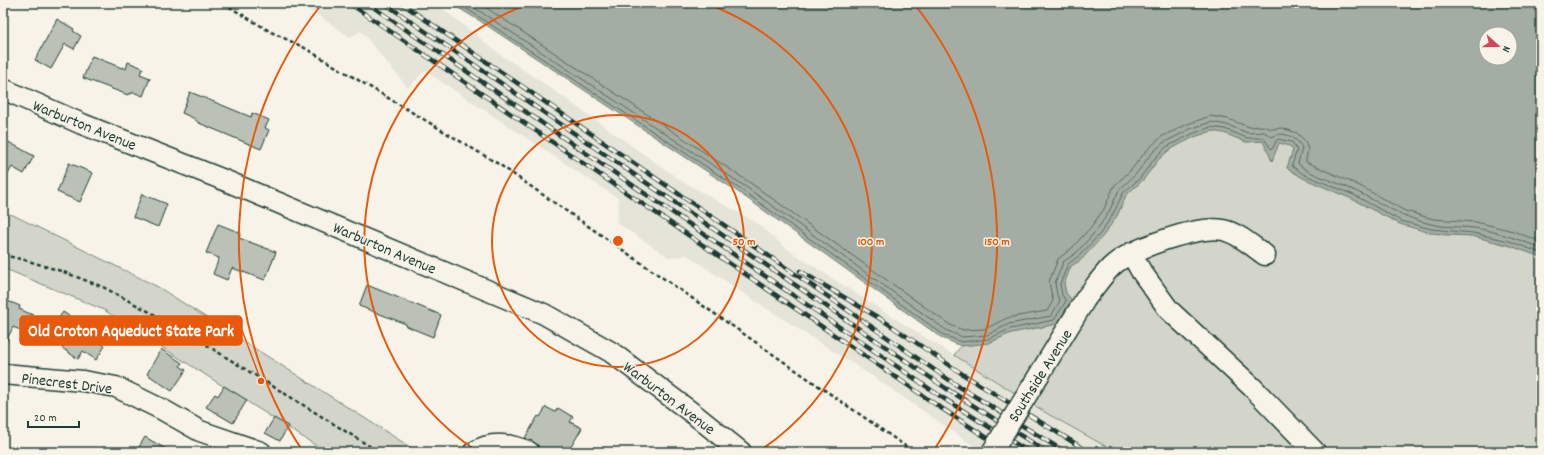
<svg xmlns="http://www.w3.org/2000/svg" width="1544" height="455" viewBox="0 0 1544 455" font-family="Dekko,sans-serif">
	<rect width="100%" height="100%" fill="#f7f3e8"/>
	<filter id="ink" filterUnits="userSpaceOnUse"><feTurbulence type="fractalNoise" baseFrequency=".025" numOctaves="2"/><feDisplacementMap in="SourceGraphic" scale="8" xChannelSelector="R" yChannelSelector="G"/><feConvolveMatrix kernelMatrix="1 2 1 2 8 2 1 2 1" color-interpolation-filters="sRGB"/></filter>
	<g filter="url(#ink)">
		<path fill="#e5e4d9" d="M 295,3 L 439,3 L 443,9 L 501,55 L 546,85 L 680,180 L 757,223 L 787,249 L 883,311 L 1048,414 L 1116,452 L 984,452 L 971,444 L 878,380 L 749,297 L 687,255 L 670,258 L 617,223 L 619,199 L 425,71 L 408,88 L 361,31 L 350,37 L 313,12 Z"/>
		<path fill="#d3d5ca" stroke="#79897f" d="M 1212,131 L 1224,133 L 1246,142 L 1263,141 L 1272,160 L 1279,142 L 1290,146 L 1293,150 L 1287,168 L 1303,178 L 1352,199 L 1400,224 L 1444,235 L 1472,236 L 1508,245 L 1541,257 L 1541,452 L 1116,452 L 1048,414 L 954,355 L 961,346 L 989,343 L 1011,333 L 1057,324 L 1066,293 L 1064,284 L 1071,266 L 1081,260 L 1117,216 L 1126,195 L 1143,180 L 1158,160 L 1169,150 L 1194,137 Z
			M 3,213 L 13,215 L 158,287 L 418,452 L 326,452 L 104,310 L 3,268 Z"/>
		<path fill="#a4ada3" stroke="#6f8077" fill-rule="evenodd" d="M 450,3 L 1541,3 L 1541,257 L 1508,245 L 1472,236 L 1430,233 L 1400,224 L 1352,199 L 1303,178 L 1287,168 L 1293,150 L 1290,146 L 1279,143 L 1272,161 L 1263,141 L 1246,142 L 1224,133 L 1212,131 L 1194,137 L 1169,150 L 1158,160 L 1143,180 L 1126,195 L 1117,216 L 1103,236 L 1081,260 L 1071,266 L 1064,284 L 1066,293 L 1072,300 L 1057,324 L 1011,333 L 989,343 L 961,346 L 942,338 L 741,194 L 480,21 ZM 1486,34 L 1510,34 L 1510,58 L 1486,58 Z"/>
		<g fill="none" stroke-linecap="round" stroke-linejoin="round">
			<path stroke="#546a60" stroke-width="1" d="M 458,3 L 743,191 L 944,335 L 961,342 L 988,339 L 1010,329 L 1054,320 L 1066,301 L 1062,295 L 1060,284 L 1068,264 L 1079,256 L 1100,234 L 1113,214 L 1123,193 L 1140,178 L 1155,158 L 1166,147 L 1192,134 L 1211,127 L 1225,129 L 1247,138 L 1264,138 L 1271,149 L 1273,148 L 1276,141 L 1278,139 L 1292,142 L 1297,150 L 1292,165 L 1293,167 L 1305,175 L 1354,195 L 1401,221 L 1431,229 L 1473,233 L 1509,241 L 1541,253
				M 467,3 L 746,187 L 946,330 L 962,337 L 987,335 L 1009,324 L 1051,316 L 1060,301 L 1057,295 L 1055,283 L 1063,262 L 1076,253 L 1096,231 L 1109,212 L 1119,190 L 1136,174 L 1151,154 L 1163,143 L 1190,129 L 1211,122 L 1227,125 L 1248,133 L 1264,132 L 1272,137 C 1283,130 1297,137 1302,148 L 1298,163 C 1304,172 1330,180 1342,185 C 1372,197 1398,217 1431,224 C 1445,228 1459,226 1474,228 C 1497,231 1519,240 1541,248
				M 479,3 L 749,182 L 950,325 L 963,330 L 985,329 L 1007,318 L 1047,311 L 1053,301 L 1049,282 L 1058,259 L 1072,248 L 1091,227 L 1104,209 L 1114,186 L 1131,170 L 1146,151 L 1161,137 L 1188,124 L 1210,116 L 1228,119 L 1249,127 L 1263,126 L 1272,129 L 1282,128 L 1297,133 L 1305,141 L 1308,150 L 1306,160 L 1306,162 L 1358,185 L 1405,211 L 1433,219 L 1476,222 L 1513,231 L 1541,242"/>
		</g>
		<path fill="#bbc1b6" stroke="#1f3d34" d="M 57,19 L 74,29 L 73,31 L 81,36 L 74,49 L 65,44 L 51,69 L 35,60 Z
			M 92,56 L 122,68 L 122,67 L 126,69 L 128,62 L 143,68 L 140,74 L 150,78 L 143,96 L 133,92 L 132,94 L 129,93 L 128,95 L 83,78 Z
			M 190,92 L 251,117 L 252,113 L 269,120 L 265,128 L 269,130 L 261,149 L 199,123 L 193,118 L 182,113 Z
			M 3,139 L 34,156 L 24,174 L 12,167 L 3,183 Z
			M 69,163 L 93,173 L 80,202 L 57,192 Z
			M 142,194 L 167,204 L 158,227 L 133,217 Z
			M 218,224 L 241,233 L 239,238 L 276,252 L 265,280 L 232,268 L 227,280 L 213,274 L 219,258 L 206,253 Z
			M 367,285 L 441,315 L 433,337 L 406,326 L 406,324 L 359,306 Z
			M 3,299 L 20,306 L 19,309 L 33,315 L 25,332 L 13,327 L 3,348 Z
			M 63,312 L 85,327 L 82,331 L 105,346 L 96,360 L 83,351 L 78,359 L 62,348 L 63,346 L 47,335 Z
			M 161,349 L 182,363 L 180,366 L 186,370 L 172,391 L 147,374 Z
			M 224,386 L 247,400 L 233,423 L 206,407 L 215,394 L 218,396 Z
			M 546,407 L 555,412 L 558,408 L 573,417 L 570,422 L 582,428 L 568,452 L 546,452 L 539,448 L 534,442 L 525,438 L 538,416 L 540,417 Z
			M 274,418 L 288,426 L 280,441 L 265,433 Z
			M 145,437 L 171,452 L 136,452 Z"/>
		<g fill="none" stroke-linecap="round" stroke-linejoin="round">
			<defs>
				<path id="minor" d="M 3,89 L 82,124 L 224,180 L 544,314 L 611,352 L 695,415 L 741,452
					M 1131,253 L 1141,271 L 1169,310 L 1252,387 L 1315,452
					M 1086,298 C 1094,288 1102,276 1111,267 C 1129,249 1198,225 1223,230 C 1238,233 1252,246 1265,255
					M 3,374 L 83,381 L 116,387 L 163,410 L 200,431 L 261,452
					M 474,452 C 491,441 511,444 529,452"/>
			</defs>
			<use href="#minor" stroke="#1f3d34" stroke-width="23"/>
			<path stroke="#1f3d34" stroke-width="2.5" stroke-dasharray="4 3" stroke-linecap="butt" d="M 223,3 L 271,32 L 303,47 L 500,165 L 914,452
				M 3,255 L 25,260 L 61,271 L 103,287 L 174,325 L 379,452"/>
			<use href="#minor" stroke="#f7f3e8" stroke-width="20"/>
			<defs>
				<path id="rail" d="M 349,3 L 938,406 L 1009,452
					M 367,3 L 943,398 L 1029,452
					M 384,3 L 947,389 L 1047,452
					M 401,3 L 955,384 L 1065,452
					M 800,271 L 884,321 L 964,375 L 1089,452"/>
			</defs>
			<use href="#rail" stroke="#1f3d34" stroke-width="4.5"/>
			<use href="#rail" stroke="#f7f3e8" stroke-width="3" stroke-dasharray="9" stroke-linecap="butt"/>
			<defs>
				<path id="minor-bridge" d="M 992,452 L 1086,298"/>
			</defs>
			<use href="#minor-bridge" stroke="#1f3d34" stroke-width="23" stroke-linecap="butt"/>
			<use href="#minor-bridge" stroke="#f7f3e8" stroke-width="20"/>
		</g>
	</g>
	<g fill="none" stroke="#e8590c" stroke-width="2">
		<circle cx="618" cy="241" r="126"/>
		<path d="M478 452A253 253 0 0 1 531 3M705 3A253 253 0 0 1 758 452"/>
		<path d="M302 450A379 379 0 0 1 321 5M915 5A379 379 0 0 1 934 450"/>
	</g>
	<g text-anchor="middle" stroke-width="3" stroke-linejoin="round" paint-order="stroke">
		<g font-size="16" fill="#1f3d34" stroke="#f7f3e8">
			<text transform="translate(85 124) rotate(22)" y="6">Warburton Avenue</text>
			<text transform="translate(385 247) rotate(23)" y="6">Warburton Avenue</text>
			<text transform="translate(1039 375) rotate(-58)" y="6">Southside Avenue</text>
			<text transform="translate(67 382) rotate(7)" y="6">Pinecrest Drive</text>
			<text transform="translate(670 397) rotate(37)" y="6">Warburton Avenue</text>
		</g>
	</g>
	<circle cx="618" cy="241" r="6" fill="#e8590c" stroke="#f7f3e8" stroke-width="2"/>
	<g font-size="12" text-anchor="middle" font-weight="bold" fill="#e8590c" stroke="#f7f3e8" stroke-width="3" stroke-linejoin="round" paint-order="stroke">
		<text x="744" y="245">50 m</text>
		<text x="871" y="245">100 m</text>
		<text x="997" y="245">150 m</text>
	</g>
	<path fill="none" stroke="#e8590c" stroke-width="1.5" d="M261 381L242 330"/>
	<circle fill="#e8590c" stroke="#f7f3e8" stroke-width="1.5" cx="261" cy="381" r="4"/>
	<rect fill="#e8590c" stroke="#e8590c" stroke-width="1.5" x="20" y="316" width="222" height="29" rx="4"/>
	<g font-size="17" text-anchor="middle" font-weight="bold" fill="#fff">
		<text x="131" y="336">Old Croton Aqueduct State Park</text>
	</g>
	<rect width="1544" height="455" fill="none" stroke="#f7f3e8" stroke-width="16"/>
	<rect x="8" y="8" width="1528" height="439" fill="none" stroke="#1f3d34" stroke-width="1.5" filter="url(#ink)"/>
	<g transform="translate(1498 46) rotate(111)"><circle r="19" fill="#f7f3e8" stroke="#a1aaa0"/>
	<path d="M0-3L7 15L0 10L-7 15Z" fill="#d1495b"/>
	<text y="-6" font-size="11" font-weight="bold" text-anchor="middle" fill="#1f3d34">N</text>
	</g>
	<path d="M28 421v6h51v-6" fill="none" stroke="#1f3d34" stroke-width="2"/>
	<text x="34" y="421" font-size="12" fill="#1f3d34" stroke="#f7f3e8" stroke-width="3" paint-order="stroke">20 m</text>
</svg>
